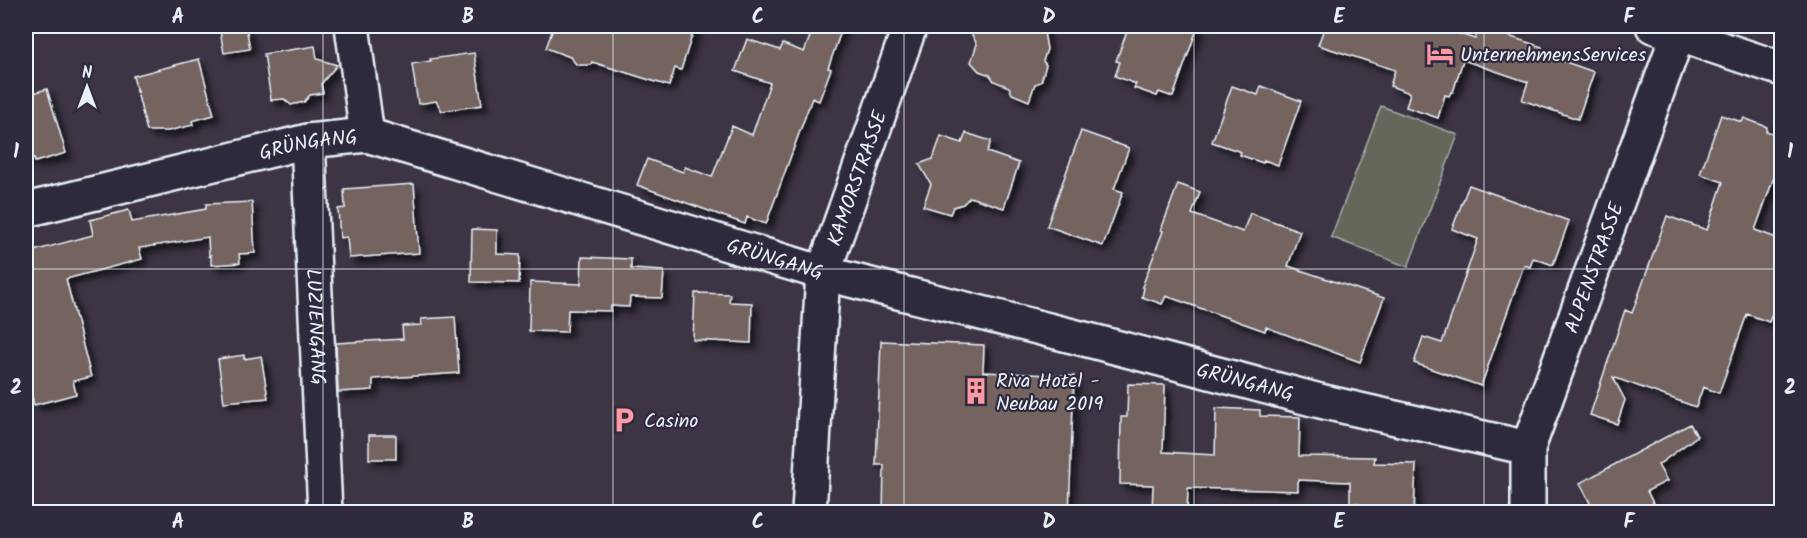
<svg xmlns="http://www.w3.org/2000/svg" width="1807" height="538" viewBox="0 0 1807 538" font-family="Kalam,sans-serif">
	<defs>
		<filter id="shadow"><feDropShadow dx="5.5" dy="5.5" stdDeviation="3" flood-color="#0009"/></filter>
	</defs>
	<rect width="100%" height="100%" fill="#3d3544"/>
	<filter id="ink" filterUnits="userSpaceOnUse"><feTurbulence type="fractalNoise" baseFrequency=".0167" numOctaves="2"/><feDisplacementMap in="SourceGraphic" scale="12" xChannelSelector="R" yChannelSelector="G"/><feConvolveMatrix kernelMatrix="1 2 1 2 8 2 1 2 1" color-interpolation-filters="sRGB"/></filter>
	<g filter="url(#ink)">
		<path fill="#64685a" stroke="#a6aca9" stroke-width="1.5" d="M 1381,106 L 1458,135 L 1408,267 L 1331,237 Z"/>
		<path fill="#746361" stroke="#e8f1f8" stroke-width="1.5" filter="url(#shadow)" d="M 219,26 L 246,26 L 250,49 L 224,53 Z
			M 554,26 L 695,26 L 681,70 L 675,68 L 669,86 L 592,62 L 591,65 L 577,65 L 570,57 L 546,48 Z
			M 814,26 L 843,26 L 828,68 L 831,69 L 819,101 L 812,98 L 766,224 L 747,217 L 745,224 L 637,185 L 647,159 L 683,172 L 685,167 L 712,177 L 732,126 L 752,135 L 770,83 L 735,71 L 747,39 L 780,50 L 783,44 L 804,52 Z
			M 967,26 L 1043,26 L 1047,49 L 1043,61 L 1046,65 L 1041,82 L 1035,84 L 1029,101 L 1012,94 L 1009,87 L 994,81 L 990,75 L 979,71 L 971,62 L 977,44 Z
			M 1129,26 L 1198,26 L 1173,97 L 1159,92 L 1157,96 L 1134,88 L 1136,84 L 1115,76 L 1120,62 L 1116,61 Z
			M 1325,26 L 1435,26 L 1475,39 L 1480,26 L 1508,26 L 1505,35 L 1542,47 L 1540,53 L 1594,72 L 1578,119 L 1522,100 L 1528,82 L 1463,60 L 1453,92 L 1451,92 L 1449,96 L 1445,95 L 1438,118 L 1406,107 L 1410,93 L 1390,86 L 1395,70 L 1318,45 Z
			M 315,46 L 317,59 L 337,65 L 321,84 L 323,93 L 310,95 L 304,102 L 291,105 L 284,99 L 271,100 L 264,54 Z
			M 474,53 L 482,105 L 442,111 L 436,101 L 418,104 L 412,64 L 431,61 L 430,59 Z
			M 199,59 L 214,115 L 192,121 L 193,125 L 168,131 L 147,131 L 133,76 Z
			M 1232,86 L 1258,95 L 1261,86 L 1301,101 L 1278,165 L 1264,160 L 1263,163 L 1240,155 L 1241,152 L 1212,142 Z
			M 47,89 L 66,153 L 35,162 L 34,158 L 26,161 L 26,95 Z
			M 1721,115 L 1742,122 L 1744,118 L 1767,127 L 1766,131 L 1782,136 L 1782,155 L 1755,230 L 1782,240 L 1782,251 L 1774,272 L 1782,274 L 1782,287 L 1769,322 L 1747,314 L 1719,393 L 1703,387 L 1696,407 L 1613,377 L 1625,400 L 1617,424 L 1590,415 L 1625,310 L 1632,313 L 1667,216 L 1707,230 L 1723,182 L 1700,174 Z
			M 1081,131 L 1129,148 L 1114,189 L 1123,192 L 1103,246 L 1047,226 Z
			M 966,133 L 991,141 L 987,152 L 1019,163 L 1004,208 L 970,197 L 963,204 L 953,207 L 950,214 L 923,206 L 931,184 L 919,164 L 933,159 L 941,136 L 962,143 Z
			M 414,184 L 419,253 L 349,258 L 347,237 L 340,238 L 338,209 L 345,208 L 344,189 Z
			M 1178,184 L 1200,192 L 1192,214 L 1243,232 L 1250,213 L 1300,231 L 1288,266 L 1384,298 L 1360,362 L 1266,327 L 1265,331 L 1166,296 L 1162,304 L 1142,297 L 1144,288 L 1142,287 L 1163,231 L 1161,230 Z
			M 1469,185 L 1569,221 L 1553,265 L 1533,258 L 1530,267 L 1524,265 L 1481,386 L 1414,363 L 1423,337 L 1442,343 L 1478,239 L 1452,229 Z
			M 252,202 L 255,253 L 239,254 L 240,263 L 211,265 L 211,255 L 209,256 L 208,237 L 139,248 L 142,259 L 66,279 L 91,377 L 73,381 L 76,394 L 34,405 L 26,373 L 26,253 L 93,235 L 90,220 L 129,210 L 132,222 L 206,209 L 206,204 Z
			M 472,229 L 497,230 L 497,254 L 520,255 L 519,283 L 471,282 Z
			M 582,257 L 631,259 L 631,269 L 664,271 L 662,298 L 630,297 L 629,307 L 611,306 L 611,311 L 568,310 L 567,332 L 529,331 L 530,282 L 581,284 Z
			M 695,293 L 730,294 L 729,302 L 752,303 L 751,343 L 693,340 Z
			M 455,317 L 459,373 L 373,379 L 373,390 L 338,392 L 336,343 L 403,339 L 402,326 L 422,325 L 421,319 Z
			M 881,341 L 984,345 L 983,372 L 1074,376 L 1069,513 L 883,513 L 884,465 L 876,465 Z
			M 244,355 L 244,359 L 261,356 L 268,398 L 224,402 L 218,359 Z
			M 1128,384 L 1165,385 L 1163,452 L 1215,455 L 1216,408 L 1260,410 L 1260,416 L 1300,417 L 1299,456 L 1375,457 L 1374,463 L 1416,464 L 1414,513 L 1359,513 L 1359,503 L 1350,503 L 1350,482 L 1298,480 L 1298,491 L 1188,488 L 1187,513 L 1152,513 L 1153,485 L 1120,484 L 1121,417 L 1127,417 Z
			M 1690,424 L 1697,436 L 1658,465 L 1667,481 L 1647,491 L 1658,513 L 1595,513 L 1580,483 Z
			M 369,435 L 396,435 L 396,459 L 369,459 Z"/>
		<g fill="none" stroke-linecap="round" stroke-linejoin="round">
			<defs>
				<g id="minor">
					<path d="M 352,26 L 367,135"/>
					<path d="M 1653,26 L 1782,69"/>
					<path id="s1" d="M 308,141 L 325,512"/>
					<path id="s2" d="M 26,210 L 308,141 L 367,135 L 823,273 L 1096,342 L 1320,401 L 1528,448"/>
					<path id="s3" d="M 809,512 L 823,273 L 910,26"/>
					<path id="s4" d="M 1528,512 L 1528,448 L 1681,26"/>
				</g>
			</defs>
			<use href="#minor" stroke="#e8f1f8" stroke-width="38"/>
			<use href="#minor" stroke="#2f2a3d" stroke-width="33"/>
		</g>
	</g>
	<path fill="none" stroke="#e8f1f8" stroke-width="1.5" stroke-opacity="0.55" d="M 323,26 L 323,512M 613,26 L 613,512M 904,26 L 904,512M 1194,26 L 1194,512M 1484,26 L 1484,512M 26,269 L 1782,269"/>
	<defs>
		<symbol id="hotel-bare" viewBox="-9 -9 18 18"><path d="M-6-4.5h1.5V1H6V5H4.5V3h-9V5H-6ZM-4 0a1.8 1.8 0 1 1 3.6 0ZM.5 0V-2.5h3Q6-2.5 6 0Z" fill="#ff9aa2" stroke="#2f2a3d" stroke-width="2.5" paint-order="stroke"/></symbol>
		<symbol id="building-bare" viewBox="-9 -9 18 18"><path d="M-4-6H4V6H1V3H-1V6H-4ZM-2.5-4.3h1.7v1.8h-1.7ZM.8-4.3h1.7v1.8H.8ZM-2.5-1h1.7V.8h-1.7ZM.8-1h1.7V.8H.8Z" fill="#ff9aa2" stroke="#2f2a3d" stroke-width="2.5" paint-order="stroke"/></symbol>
		<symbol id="parking-bare" viewBox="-9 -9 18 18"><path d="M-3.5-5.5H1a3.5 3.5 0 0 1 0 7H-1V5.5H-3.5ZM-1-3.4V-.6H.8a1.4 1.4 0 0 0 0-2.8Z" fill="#ff9aa2" stroke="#2f2a3d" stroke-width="2.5" paint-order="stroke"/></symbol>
	</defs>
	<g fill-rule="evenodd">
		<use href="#hotel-bare" x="1421" y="35" width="38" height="38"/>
		<use href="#building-bare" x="957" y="372" width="38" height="38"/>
		<use href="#parking-bare" x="605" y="401" width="38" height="38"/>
	</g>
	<g text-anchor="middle" stroke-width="4.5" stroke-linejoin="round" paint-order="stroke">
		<g font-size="20" fill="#e8f1f8" stroke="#2f2a3d" text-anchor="start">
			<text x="1460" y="61">UnternehmensServices</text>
			<text x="996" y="387">Riva Hotel -<tspan x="996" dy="23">Neubau 2019</tspan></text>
			<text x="644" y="427">Casino</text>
		</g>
		<g font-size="20" fill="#e8f1f8" stroke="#2f2a3d">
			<text dy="7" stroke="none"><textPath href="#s2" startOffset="290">GRÜNGANG</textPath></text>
			<text dy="7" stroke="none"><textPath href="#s3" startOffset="340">KAMORSTRASSE</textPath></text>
			<text dy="7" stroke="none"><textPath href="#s2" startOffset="776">GRÜNGANG</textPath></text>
			<text dy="7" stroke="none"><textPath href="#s4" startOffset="256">ALPENSTRASSE</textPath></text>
			<text dy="7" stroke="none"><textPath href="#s1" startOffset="186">LUZIENGANG</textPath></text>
			<text dy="7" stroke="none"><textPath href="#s2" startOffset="1262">GRÜNGANG</textPath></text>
		</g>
	</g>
	<rect width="1807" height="538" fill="none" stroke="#2f2a3d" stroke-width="66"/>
	<g transform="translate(87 87)" stroke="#2f2a3d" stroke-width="4.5" paint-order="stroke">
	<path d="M0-4.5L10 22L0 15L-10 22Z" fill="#e8f1f8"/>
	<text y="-9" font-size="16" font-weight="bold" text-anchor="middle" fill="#e8f1f8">N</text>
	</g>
	<rect x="33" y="33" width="1741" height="472" fill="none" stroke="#e8f1f8" stroke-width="2"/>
	<g font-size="20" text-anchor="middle" font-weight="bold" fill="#e8f1f8">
		<text x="178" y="23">A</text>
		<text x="468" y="23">B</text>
		<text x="758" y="23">C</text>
		<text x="1049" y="23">D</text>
		<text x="1339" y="23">E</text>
		<text x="1629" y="23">F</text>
		<text x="16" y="158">1</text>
		<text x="1790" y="158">1</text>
		<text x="16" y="394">2</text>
		<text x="1790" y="394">2</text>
		<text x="178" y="528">A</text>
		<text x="468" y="528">B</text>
		<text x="758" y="528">C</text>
		<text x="1049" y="528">D</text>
		<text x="1339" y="528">E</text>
		<text x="1629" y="528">F</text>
	</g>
</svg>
